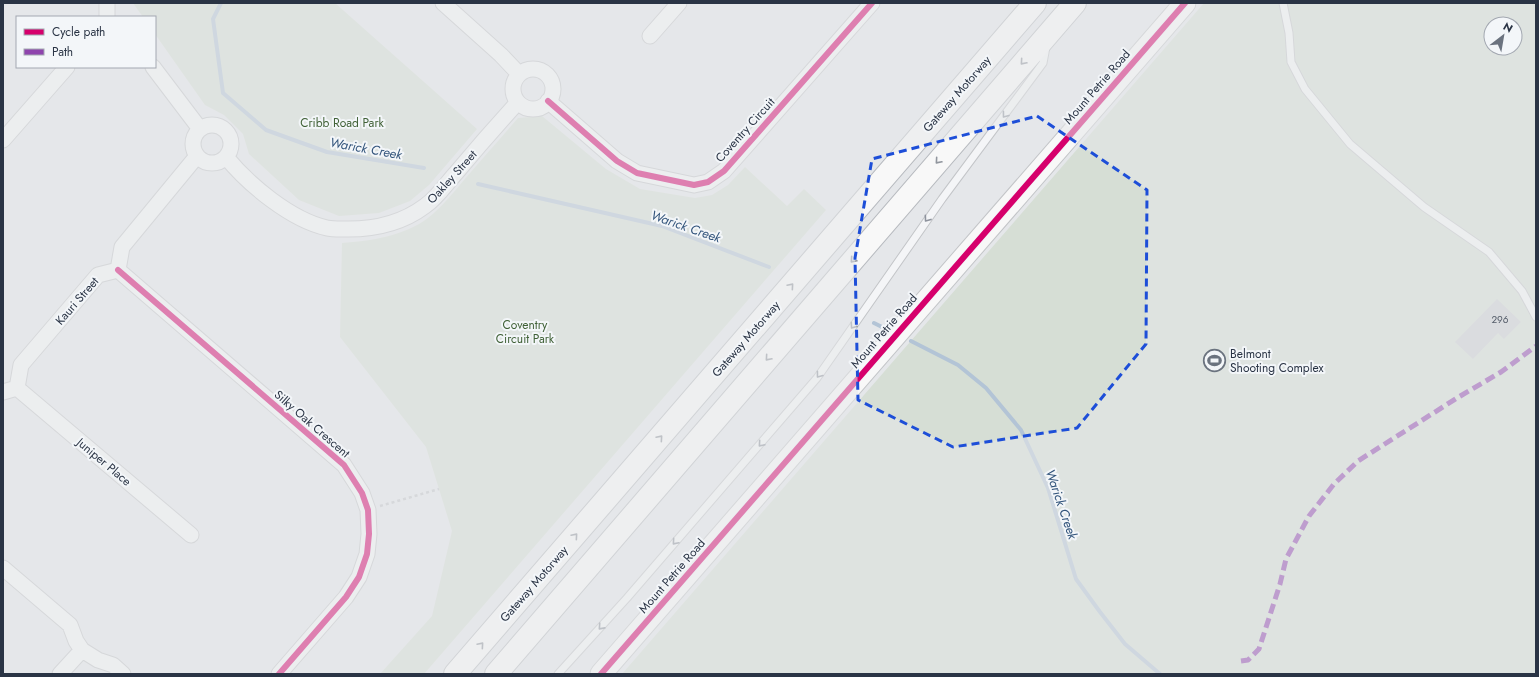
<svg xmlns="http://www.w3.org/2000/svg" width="1539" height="677" viewBox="0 0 1539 677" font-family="Jost,sans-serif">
	<rect width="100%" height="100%" fill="#e5e7ea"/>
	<path fill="#d6ded5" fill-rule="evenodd" d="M 133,3 L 335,3 L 477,129 L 429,185 L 410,201 L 379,213 L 339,216 L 299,200 L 249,154 L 243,134 L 224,115 L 205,105 L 155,34 L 155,17 L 143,17 Z
		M 1204,3 L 1536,3 L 1536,674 L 622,674 ZM 1491,24 L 1515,24 L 1515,48 L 1491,48 Z
		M 542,116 L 606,169 L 640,189 L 695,198 L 712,195 L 728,185 L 745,167 L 787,206 L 804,189 L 826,210 L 424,674 L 380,674 L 432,616 L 452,531 L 426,447 L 340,337 L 342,243 C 371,241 404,236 428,218 C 442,207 453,193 464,180 C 482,159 500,139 518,118 Z"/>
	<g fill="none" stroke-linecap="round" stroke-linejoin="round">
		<path stroke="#b3c4d6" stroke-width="4" d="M 221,3 L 213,19 L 223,93 L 266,130 L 327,152 L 424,168
			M 478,184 L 662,226 L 769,267
			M 874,323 L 890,331
			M 911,341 L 958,365 L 986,388 L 1021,430 L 1048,488 L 1076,579 L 1100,612 L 1125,644 L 1160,674"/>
	</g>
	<path fill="#cdcfd3" d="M 1497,299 L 1521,322 L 1504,339 L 1498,333 L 1473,359 L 1455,342 Z"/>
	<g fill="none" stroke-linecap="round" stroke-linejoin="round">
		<defs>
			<path id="lane" d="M 1283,3 L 1289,33 L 1291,62 L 1305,89 L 1350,144 L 1424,207 L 1489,252 L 1522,291 L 1536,317
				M 558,674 L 627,598 L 817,378 L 942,199 L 1043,63 L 1046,47"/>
			<path id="street" d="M 443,3 L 501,55 L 519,74
				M 107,17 L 107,3
				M 650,36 L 679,3
				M 153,67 L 200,129
				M513 89a20 20 0 1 1 40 0a20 20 0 1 1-40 0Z
				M 548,101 L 617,161 L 637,173 L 694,185 L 708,182 L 724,171 L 872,3
				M193 144a19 19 0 1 1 38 0a19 19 0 1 1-38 0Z
				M 3,140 L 67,67
				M 226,157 C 249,185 291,220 327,228 C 331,229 337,229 342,229 C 371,230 401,224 425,206 C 437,198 446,184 456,173 C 476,149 497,125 518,102
				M 118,270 L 344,465 L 362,493 L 368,510 L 369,534 L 367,554 L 359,577 L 346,597 L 279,674
				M 17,388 L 191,535
				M 3,392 L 17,388 L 21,365 L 98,275 L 118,270 L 122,247 L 197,156
				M 3,568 L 70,625 L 76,641 L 82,650 L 98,660 L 113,665 L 123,674
				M 60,674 L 82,650"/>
			<path id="secondary" d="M 601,674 L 1185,3"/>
			<path id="highway" d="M 455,674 L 1035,3
				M 496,674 L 1075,3"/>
		</defs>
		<use href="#lane" stroke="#c3c5c8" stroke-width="9"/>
		<use href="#street" stroke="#c3c5c8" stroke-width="17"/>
		<use href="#secondary" stroke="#c3c5c8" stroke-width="23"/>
		<use href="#highway" stroke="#b7babf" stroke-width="24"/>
		<path stroke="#c3c5ca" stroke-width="2.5" stroke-dasharray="3 3" stroke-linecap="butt" d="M 380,506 L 439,489"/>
		<use href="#lane" stroke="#f4f5f7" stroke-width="7"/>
		<use href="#street" stroke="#f4f5f7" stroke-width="15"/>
		<use href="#secondary" stroke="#f8f8f8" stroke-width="21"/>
		<use href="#highway" stroke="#f8f8f8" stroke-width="22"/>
		<path stroke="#8e44ad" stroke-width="5" stroke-dasharray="10 5" stroke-linecap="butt" d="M 1241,661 L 1248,660 L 1259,649 L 1280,584 L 1286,559 L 1309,516 L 1334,484 L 1358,461 L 1457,398 L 1501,372 L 1536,346"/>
		<defs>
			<path id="cycleway" d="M 548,101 L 617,161 L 637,173 L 694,185 L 708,182 L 724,171 L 872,3
				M 118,270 L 344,465 L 362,493 L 368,510 L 369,534 L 367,554 L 359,577 L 346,597 L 279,674
				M 601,674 L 1185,3"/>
		</defs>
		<use href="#cycleway" stroke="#f3f6f9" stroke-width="8"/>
		<use href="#cycleway" stroke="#d6006c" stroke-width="6"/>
	</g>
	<defs><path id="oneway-chevron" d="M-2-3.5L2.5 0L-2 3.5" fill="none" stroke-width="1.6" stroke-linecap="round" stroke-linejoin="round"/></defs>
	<g stroke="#91969e">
		<use href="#oneway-chevron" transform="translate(1023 62) rotate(131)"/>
		<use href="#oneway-chevron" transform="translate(938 161) rotate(131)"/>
		<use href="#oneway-chevron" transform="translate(853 260) rotate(131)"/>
		<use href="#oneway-chevron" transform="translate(791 286) rotate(-49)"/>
		<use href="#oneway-chevron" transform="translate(768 358) rotate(131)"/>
		<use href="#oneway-chevron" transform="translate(660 438) rotate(-49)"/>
		<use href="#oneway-chevron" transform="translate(575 536) rotate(-49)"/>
		<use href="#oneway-chevron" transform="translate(481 645) rotate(-49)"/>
	</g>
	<g stroke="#8f949e">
		<use href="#oneway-chevron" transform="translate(1005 115) rotate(127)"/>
		<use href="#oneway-chevron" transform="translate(927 219) rotate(126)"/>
		<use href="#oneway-chevron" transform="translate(853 326) rotate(125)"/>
		<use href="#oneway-chevron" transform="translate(819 375) rotate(127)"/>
		<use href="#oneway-chevron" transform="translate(761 444) rotate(131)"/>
		<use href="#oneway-chevron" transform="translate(675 542) rotate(131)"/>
		<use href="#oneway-chevron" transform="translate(601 627) rotate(132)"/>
	</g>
	<path d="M0 0H1539V677H0ZM 1037,116 L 1147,190 L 1146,344 L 1077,428 L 953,447 L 858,400 L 855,258 L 872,159 Z" fill="#e5e7ea" fill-opacity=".55" fill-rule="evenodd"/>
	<path fill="none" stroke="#1d4ed8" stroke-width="3" stroke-dasharray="8 5" stroke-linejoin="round" d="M 1037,116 L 1147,190 L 1146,344 L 1077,428 L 953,447 L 858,400 L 855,258 L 872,159 Z"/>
	<defs>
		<symbol id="stadium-ring" viewBox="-11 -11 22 22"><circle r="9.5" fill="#f3f6f9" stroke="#6b737f" stroke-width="1.5"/><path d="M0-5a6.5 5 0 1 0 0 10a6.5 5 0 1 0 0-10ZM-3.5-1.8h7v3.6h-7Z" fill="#6b737f"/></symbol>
	</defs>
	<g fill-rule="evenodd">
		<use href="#stadium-ring" x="1202" y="348" width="25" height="25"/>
	</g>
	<g text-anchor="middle" stroke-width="4" stroke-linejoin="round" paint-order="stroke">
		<g font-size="10" fill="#545c69">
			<text x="1500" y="323">296</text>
		</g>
		<g font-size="12" fill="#2a3445" stroke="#f3f6f9">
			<text transform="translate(1097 87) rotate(-49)" y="4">Mount Petrie Road</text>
			<text transform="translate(957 94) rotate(-49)" y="4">Gateway Motorway</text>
			<text transform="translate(745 130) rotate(-48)" y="4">Coventry Circuit</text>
			<text transform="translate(452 177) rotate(-48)" y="4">Oakley Street</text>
			<text transform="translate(77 301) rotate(-49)" y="4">Kauri Street</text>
			<text transform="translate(884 331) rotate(-49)" y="4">Mount Petrie Road</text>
			<text transform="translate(746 339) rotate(-49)" y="4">Gateway Motorway</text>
			<text transform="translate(312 424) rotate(41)" y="4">Silky Oak Crescent</text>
			<text transform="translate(104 462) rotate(40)" y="4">Juniper Place</text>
			<text transform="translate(672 576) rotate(-49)" y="4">Mount Petrie Road</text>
			<text transform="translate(534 584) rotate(-49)" y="4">Gateway Motorway</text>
		</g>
		<g font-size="12" fill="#406137" stroke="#f3f6f9">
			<text x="342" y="127">Cribb Road Park</text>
			<text x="525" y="329">Coventry<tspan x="525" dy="14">Circuit Park</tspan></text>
		</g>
		<g font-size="12" fill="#2a3445" stroke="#f3f6f9" text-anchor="start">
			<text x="1230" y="358">Belmont<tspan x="1230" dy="14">Shooting Complex</tspan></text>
		</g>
		<g font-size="13" font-style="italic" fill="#32547b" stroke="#f3f6f9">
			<text transform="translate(366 148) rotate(10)" y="5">Warick Creek</text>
			<text transform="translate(686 226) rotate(19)" y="5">Warick Creek</text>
			<text transform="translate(1062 504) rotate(71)" y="5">Warick Creek</text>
		</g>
	</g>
	<rect width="1539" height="677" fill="none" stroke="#2a3445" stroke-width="8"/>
	<rect x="16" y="16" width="140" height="52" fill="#f3f6f9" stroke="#a3a8b1"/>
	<rect x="24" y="29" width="20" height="6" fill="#d6006c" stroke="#a3a8b1"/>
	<text x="52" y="36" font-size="12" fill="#2a3445">Cycle path</text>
	<rect x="24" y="49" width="20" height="6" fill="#8e44ad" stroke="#a3a8b1"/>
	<text x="52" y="56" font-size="12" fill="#2a3445">Path</text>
	<g transform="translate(1503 36) rotate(31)"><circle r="19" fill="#f3f6f9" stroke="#a3a8b1"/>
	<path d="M0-3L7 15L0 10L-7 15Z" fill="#6b737f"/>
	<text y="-6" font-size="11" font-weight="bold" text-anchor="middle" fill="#2a3445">N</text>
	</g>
</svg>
